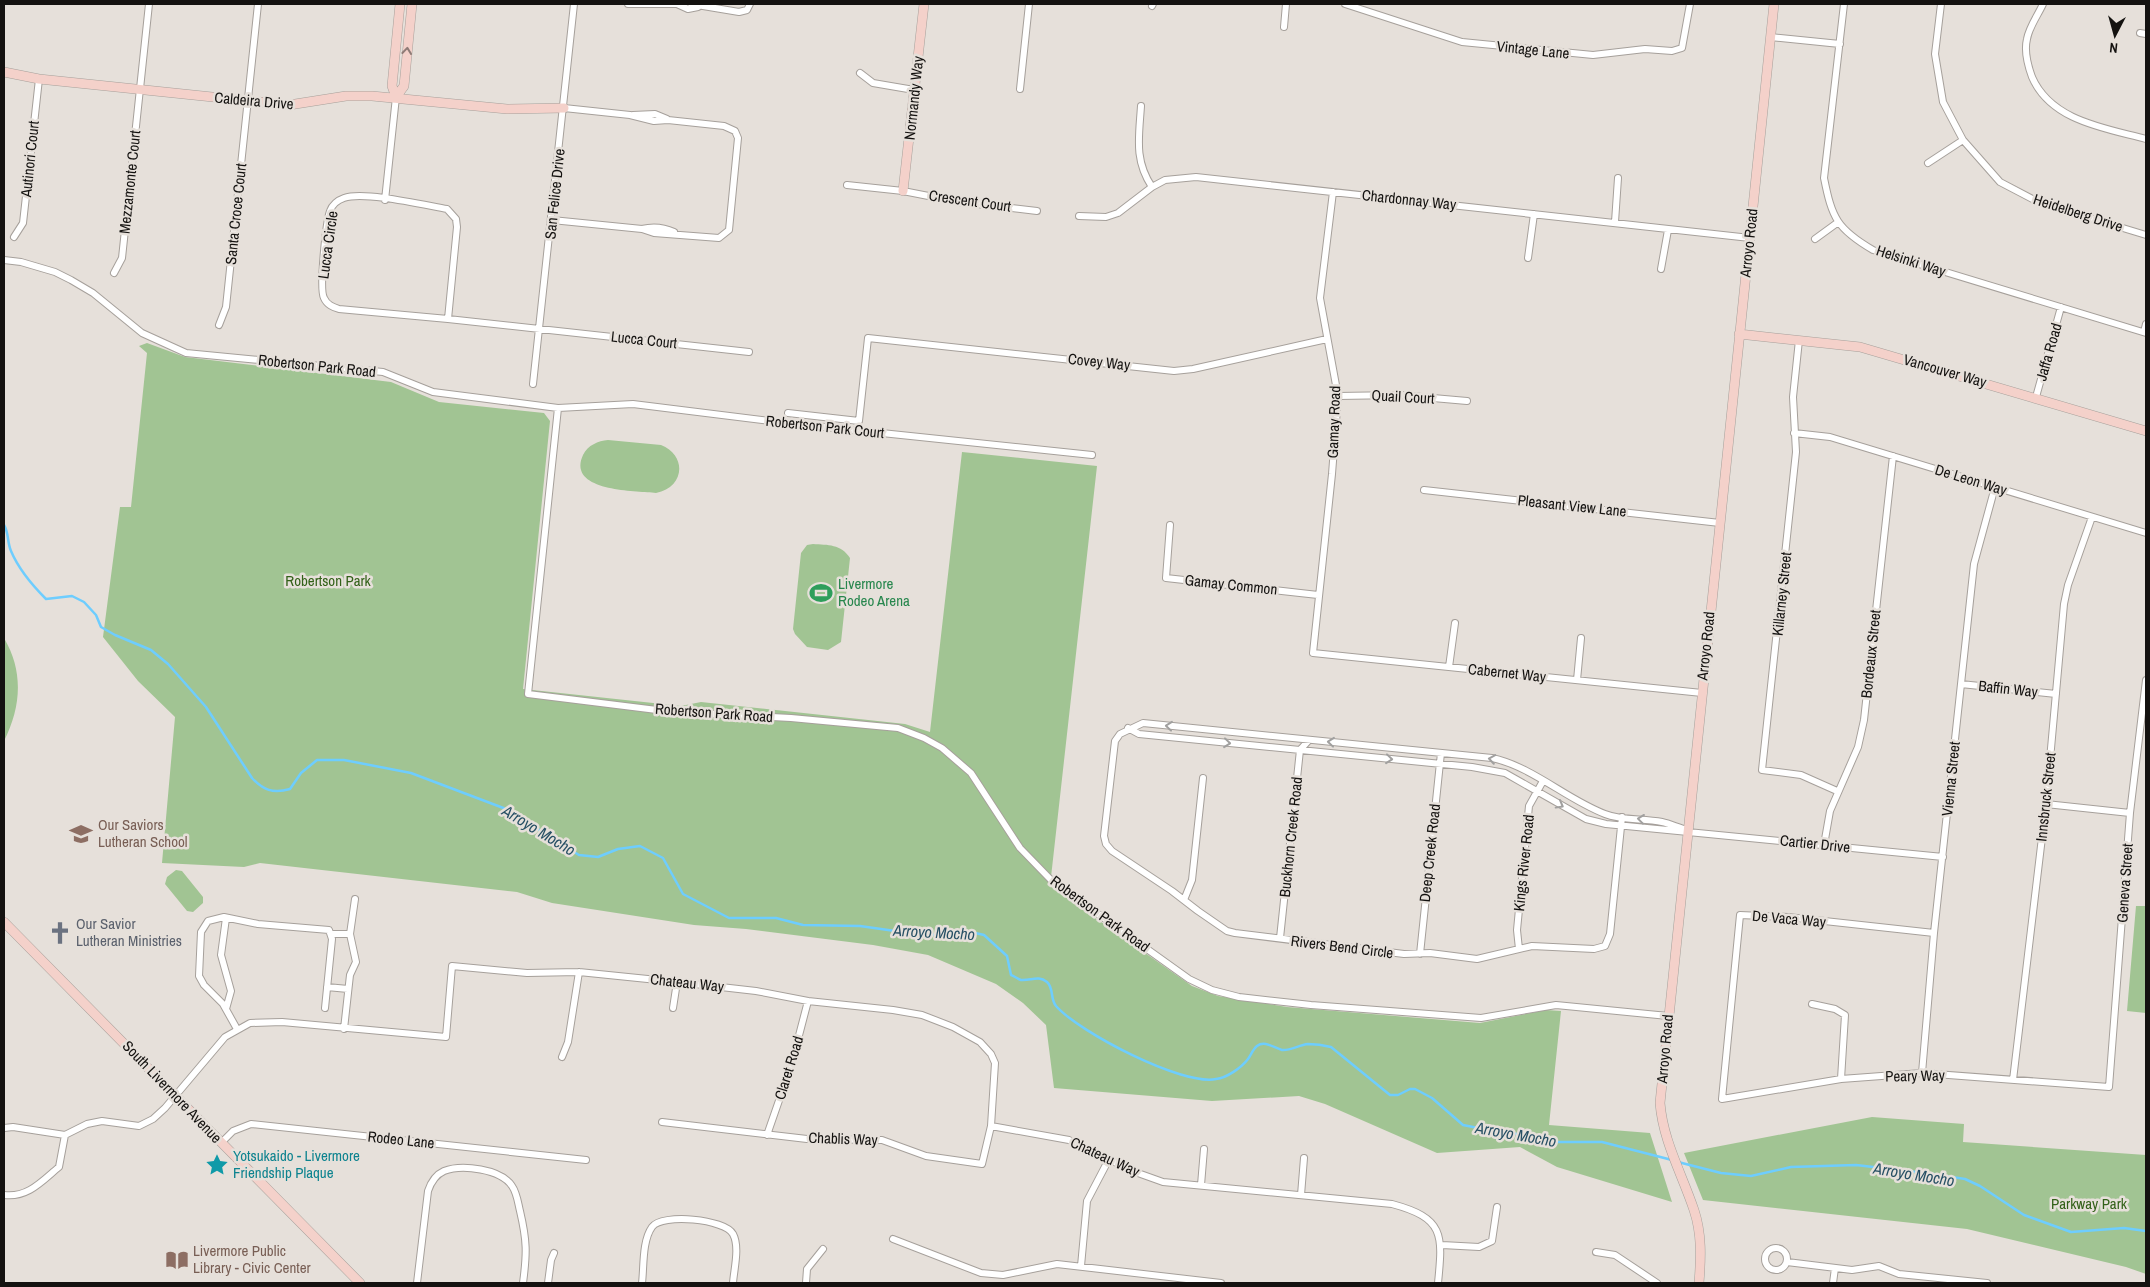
<svg xmlns="http://www.w3.org/2000/svg" width="2150" height="1287" viewBox="0 0 2150 1287" font-family="'Archivo Narrow',sans-serif">
	<rect width="100%" height="100%" fill="#e6e0da"/>
	<path fill="#a1c493" d="M 147,343 L 185,357 L 391,382 L 439,402 L 544,413 L 550,421 L 523,689 L 681,706 L 701,702 L 905,724 L 930,732 L 962,452 L 1097,466 L 1050,886 L 1192,986 L 1218,996 L 1287,1007 L 1480,1023 L 1546,1010 L 1561,1011 L 1549,1125 L 1650,1133 L 1672,1202 L 1557,1167 L 1520,1147 L 1437,1153 L 1325,1104 L 1299,1096 L 1212,1101 L 1054,1088 L 1046,1025 L 1023,1003 L 996,984 L 928,955 L 873,945 L 746,929 L 694,925 L 552,903 L 517,892 L 260,863 L 244,867 L 162,863 L 175,717 L 138,681 L 103,637 L 120,507 L 131,507 L 147,353 L 139,346 Z
		M 608,440 L 661,445 C 688,456 684,488 656,493 C 636,491 566,492 583,455 C 588,445 598,441 608,440 Z
		M 813,544 C 828,545 841,544 850,558 L 841,642 L 828,650 L 807,647 L 795,634 L 793,629 L 801,553 L 807,545 Z
		M 4,638 C 24,672 21,707 4,741 Z
		M 176,870 L 182,871 L 203,897 L 203,903 L 193,912 L 187,911 L 165,884 L 167,877 Z
		M 2136,906 L 2146,906 L 2146,1013 L 2127,1011 Z
		M 1872,1117 L 1964,1124 L 1963,1142 L 2146,1155 L 2146,1274 L 2126,1267 L 1967,1229 L 1703,1200 L 1684,1153 Z"/>
	<g fill="none" stroke-linecap="round" stroke-linejoin="round">
		<path stroke="#6ecdfe" stroke-width="2.5" d="M 4,525 C 9,533 7,542 11,551 C 19,570 32,585 46,599 L 72,596 L 84,602 L 96,615 L 101,627 L 115,635 L 151,650 L 168,664 L 206,707 L 252,778 C 263,790 273,794 290,789 L 301,773 L 317,760 L 344,760 L 411,773 L 506,809 L 579,855 L 598,857 L 618,849 L 640,846 L 663,858 L 683,894 L 729,918 L 776,918 L 803,925 L 860,926 L 909,933 L 937,935 L 971,932 L 984,935 L 1007,956 L 1011,975 C 1014,976 1018,979 1021,980 C 1031,981 1038,975 1047,982 C 1054,988 1050,999 1056,1006 C 1079,1032 1182,1086 1216,1079 C 1227,1078 1242,1067 1248,1059 C 1251,1055 1253,1049 1257,1046 C 1265,1040 1274,1048 1282,1050 C 1290,1051 1299,1045 1308,1044 C 1316,1044 1323,1045 1331,1047 L 1390,1095 L 1398,1095 L 1410,1089 L 1415,1089 L 1432,1098 L 1463,1125 L 1478,1128 L 1494,1127 L 1542,1142 L 1602,1142 L 1672,1160
			M 1678,1162 L 1721,1173 L 1751,1176 L 1791,1167 L 1856,1165 L 1933,1174 L 1965,1179 L 1980,1186 L 2024,1215 L 2071,1232 L 2124,1228 L 2146,1231"/>
		<defs>
			<path id="street" d="M 628,4 L 680,4
				M 677,4 L 688,9 L 698,7
				M 691,4 L 739,12 L 747,10 L 750,4
				M 1345,4 L 1462,42 L 1593,55 L 1645,49 L 1672,51 L 1682,48 L 1690,4
				M 1844,4 L 1824,178 C 1832,218 1837,229 1873,250 L 2146,333
				M 1941,4 L 1935,54 L 1943,102 L 1963,140 L 2000,182 L 2040,203 L 2146,235
				M 2043,4 C 2038,15 2029,27 2027,39 C 2024,51 2028,66 2032,77 C 2051,121 2105,128 2146,139
				M 1152,6 L 1153,4
				M 1284,27 L 1286,4
				M 2140,33 L 2146,34
				M 1770,37 L 1840,44
				M 860,73 L 873,83 L 914,90
				M 1020,89 L 1029,4
				M 1141,106 C 1139,137 1134,160 1152,187
				M 564,108 L 630,115 L 654,121 L 668,120 L 724,126 L 735,131 L 738,138 L 729,230 L 719,238 L 654,233 L 642,229
				M 633,115 L 655,114 L 667,119
				M 1928,163 L 1963,140
				M 847,185 L 903,191 L 959,202 L 1037,211
				M 1333,192 L 1320,298 L 1338,396 L 1332,474 L 1313,653 L 1702,693
				M 385,200 L 396,97
				M 1079,216 L 1106,217 L 1118,213 L 1152,187 L 1165,180 L 1196,177 L 1750,238
				M 552,220 L 642,229 C 654,226 663,227 674,232
				M 1615,222 L 1618,178
				M 14,237 L 23,223 L 39,79
				M 1815,239 L 1837,223
				M 1528,258 L 1534,214
				M 4,260 L 21,262 L 55,272 L 71,280 L 93,293 L 142,333 L 186,353 L 383,372 L 433,392 L 558,408 L 633,404 L 786,423 L 1092,455
				M 1661,269 L 1668,230
				M 114,273 L 122,258 L 149,4
				M 448,319 L 339,309 C 333,307 327,305 324,298 C 319,289 326,222 330,211 C 332,205 338,200 344,198 C 364,191 424,205 447,209 L 456,219 L 457,227 L 448,319 L 749,352
				M 219,325 L 226,307 L 258,4
				M 2144,332 L 2146,324
				M 1799,340 L 1793,397 L 1796,452 L 1762,770 L 1801,775 L 1837,791
				M 533,384 L 574,4
				M 1338,396 L 1399,395 L 1467,401
				M 2036,397 L 2061,307
				M 558,408 L 528,694 L 673,712 L 791,718 L 898,728 L 924,738 L 942,748 L 971,773 L 1020,848 L 1052,881 L 1189,979 L 1212,990 L 1239,997 L 1311,1005 L 1481,1018 L 1556,1005 L 1668,1016
				M 788,413 L 859,421 L 868,338 L 1174,371 L 1193,369 L 1327,339
				M 1794,433 L 1830,437 L 2146,533
				M 1424,490 L 1720,523
				M 1170,525 L 1166,578 L 1318,595
				M 1449,667 L 1455,623
				M 1577,680 L 1581,638
				M 1961,684 L 2056,694
				M 1128,728 L 1139,734 L 1472,767 L 1505,773 L 1586,819 L 1606,824 L 1943,857
				M 2046,804 L 2130,813
				M 1622,817 L 1610,934 L 1605,946 L 1594,949 L 1532,946 L 1477,959 L 1430,953 L 1404,954 L 1235,933 L 1227,931 L 1198,911 L 1172,891 L 1112,851 L 1106,844 L 1104,836 L 1115,741 L 1120,734 L 1143,723 L 1492,758 C 1533,767 1566,799 1605,814 C 1622,821 1644,818 1662,822 C 1671,824 1679,828 1688,830
				M 1824,845 L 1830,811 L 1858,747 L 1864,720 L 1893,456
				M 1184,900 L 1192,880 L 1203,778
				M 1934,933 L 1788,917 L 1740,915 L 1722,1099 L 1841,1079 L 1922,1073 L 2109,1087 L 2130,813 L 2146,680
				M 331,934 L 350,934
				M 1280,938 L 1300,750 L 1309,740
				M 1519,949 L 1517,930 L 1529,806 L 1543,781
				M 1420,954 L 1441,753
				M 327,987 L 348,989
				M 1812,1004 L 1835,1009 L 1845,1015 L 1841,1079
				M 673,1008 L 677,982
				M 226,1009 L 231,991 L 221,955 L 226,918
				M 237,1029 L 223,1004 L 204,985 L 199,976 L 201,932 L 208,921 L 224,917 L 258,924 L 329,930 L 332,939 L 325,1008
				M 344,1029 L 350,975 L 356,962 L 350,934 L 355,899
				M 562,1057 L 568,1042 L 579,972
				M 1922,1073 L 1934,933 L 1974,564 L 1995,487
				M 2013,1080 L 2046,804 L 2064,604 L 2068,585 L 2092,517
				M 991,1126 L 1069,1140 L 1135,1172 L 1163,1182 L 1392,1204 C 1444,1218 1443,1234 1438,1283
				M 4,1128 L 13,1127 L 65,1135 L 87,1124 L 102,1121 L 139,1126 L 153,1119 L 165,1108 L 225,1037 L 250,1023 L 282,1022 L 446,1037 L 452,966 L 527,973 L 579,972 L 677,982 L 756,991 L 808,1001 L 893,1010 L 922,1015 L 953,1027 L 980,1042 L 991,1054 L 995,1063 L 991,1126 L 982,1164 L 926,1156 L 882,1140 L 807,1139 L 662,1122
				M 767,1135 L 791,1066 L 808,1001
				M 222,1142 L 233,1131 L 251,1124 L 586,1160
				M 1201,1185 L 1204,1149
				M 4,1195 C 28,1198 42,1181 59,1167 L 65,1135
				M 1301,1195 L 1304,1158
				M 893,1239 L 981,1273 L 1003,1275 L 1057,1264 L 1221,1283
				M 1442,1245 L 1479,1247 L 1492,1241 L 1497,1207
				M1765 1259a11 11 0 1 1 22 0a11 11 0 1 1-22 0Z
				M 1596,1252 L 1615,1255 L 1657,1283
				M 1787,1262 L 1852,1270 L 1879,1266 L 1899,1274 L 1987,1283
				M 1081,1266 L 1087,1201 L 1109,1159
				M 417,1283 L 428,1191 C 431,1182 435,1175 444,1171 C 462,1164 501,1169 512,1186 C 517,1193 518,1203 520,1211 C 527,1241 527,1253 523,1283
				M 548,1283 L 551,1260 L 554,1253
				M 642,1283 C 644,1267 642,1241 652,1227 C 662,1213 725,1219 733,1234 C 740,1247 734,1269 733,1283
				M 806,1283 L 807,1269 L 823,1249
				M 1833,1283 L 1835,1268"/>
			<path id="secondary" d="M 4,72 L 39,79 L 289,105 L 346,96 L 372,96 L 507,109 L 564,108
				M 396,97 L 404,86 L 412,4
				M 396,97 L 392,86 L 400,4
				M 903,191 L 924,4
				M 1739,334 L 1860,347 L 2146,431
				M 4,922 L 360,1283
				M 1699,1283 C 1701,1258 1702,1234 1694,1210 C 1682,1174 1663,1141 1660,1103 L 1774,4"/>
		</defs>
		<use href="#street" stroke="#a6a09b" stroke-width="8"/>
		<use href="#secondary" stroke="#a6a09b" stroke-width="10"/>
		<use href="#street" stroke="#fff" stroke-width="6"/>
		<use href="#secondary" stroke="#f4d1ca" stroke-width="9"/>
	</g>
	<defs><path id="oneway-chevron" d="M-2-3.5L2.5 0L-2 3.5" fill="none" stroke-width="1.6" stroke-linecap="round" stroke-linejoin="round" transform="scale(1.25)"/></defs>
	<use stroke="#8f7b76" href="#oneway-chevron" transform="translate(407 51) rotate(-84)"/>
	<g stroke="#a1a09f">
		<use href="#oneway-chevron" transform="translate(1169 726) rotate(-174)"/>
		<use href="#oneway-chevron" transform="translate(1331 742) rotate(-174)"/>
		<use href="#oneway-chevron" transform="translate(1227 743) rotate(6)"/>
		<use href="#oneway-chevron" transform="translate(1389 759) rotate(6)"/>
		<use href="#oneway-chevron" transform="translate(1492 759) rotate(-171)"/>
		<use href="#oneway-chevron" transform="translate(1560 805) rotate(29)"/>
		<use href="#oneway-chevron" transform="translate(1641 819) rotate(-173)"/>
	</g>
	<defs>
		<symbol id="stadium-bare" viewBox="-9 -9 18 18"><path d="M0-5a6.5 5 0 1 0 0 10a6.5 5 0 1 0 0-10ZM-3.5-1.8h7v3.6h-7Z" fill="#2e9e5b" stroke="#e6e0da" stroke-width="2.5" paint-order="stroke"/></symbol>
		<symbol id="school-bare" viewBox="-9 -9 18 18"><path d="M0-5L7-2L0 1L-7-2ZM-4 1L0 2.5L4 1V4Q0 6-4 4Z" fill="#8d6e63" stroke="#e6e0da" stroke-width="2.5" paint-order="stroke"/></symbol>
		<symbol id="church-bare" viewBox="-9 -9 18 18"><path d="M-1.2-6h2.4v3.5h3.3v2.4h-3.3V6h-2.4V-.1h-3.3v-2.4h3.3Z" fill="#6b7280" stroke="#e6e0da" stroke-width="2.5" paint-order="stroke"/></symbol>
		<symbol id="sight-bare" viewBox="-9 -9 18 18"><path d="M0-6L1.8-2.2L6-1.7L2.9 1.2L3.7 5.4L0 3.3L-3.7 5.4L-2.9 1.2L-6-1.7L-1.8-2.2Z" fill="#0f9aa8" stroke="#e6e0da" stroke-width="2.5" paint-order="stroke"/></symbol>
		<symbol id="library-bare" viewBox="-9 -9 18 18"><path d="M-6-4Q-3-5.5-.7-3.5V5Q-3 3-6 4ZM6-4Q3-5.5 .7-3.5V5Q3 3 6 4Z" fill="#8d6e63" stroke="#e6e0da" stroke-width="2.5" paint-order="stroke"/></symbol>
	</defs>
	<g fill-rule="evenodd">
		<use href="#stadium-bare" x="805" y="577" width="32" height="32"/>
		<use href="#school-bare" x="65" y="818" width="32" height="32"/>
		<use href="#church-bare" x="44" y="917" width="32" height="32"/>
		<use href="#sight-bare" x="201" y="1149" width="32" height="32"/>
		<use href="#library-bare" x="161" y="1244" width="32" height="32"/>
	</g>
	<g text-anchor="middle" stroke-width="5" stroke-linejoin="round" paint-order="stroke">
		<g font-size="15" fill="#141210" stroke="#e6e0da">
			<text transform="translate(1533 50) rotate(6)" y="5">Vintage Lane</text>
			<text transform="translate(914 98) rotate(-84)" y="5">Normandy Way</text>
			<text transform="translate(254 101) rotate(5)" y="5">Caldeira Drive</text>
			<text transform="translate(30 159) rotate(-84)" y="5">Autinori Court</text>
			<text transform="translate(130 182) rotate(-84)" y="5">Mezzamonte Court</text>
			<text transform="translate(555 194) rotate(-84)" y="5">San Felice Drive</text>
			<text transform="translate(1409 200) rotate(6)" y="5">Chardonnay Way</text>
			<text transform="translate(970 201) rotate(8)" y="5">Crescent Court</text>
			<text transform="translate(2078 213) rotate(18)" y="5">Heidelberg Drive</text>
			<text transform="translate(236 214) rotate(-84)" y="5">Santa Croce Court</text>
			<text transform="translate(1749 243) rotate(-84)" y="5">Arroyo Road</text>
			<text transform="translate(328 245) rotate(-82)" y="5">Lucca Circle</text>
			<text transform="translate(1911 261) rotate(18)" y="5">Helsinki Way</text>
			<text transform="translate(644 340) rotate(6)" y="5">Lucca Court</text>
			<text transform="translate(2049 352) rotate(-74)" y="5">Jaffa Road</text>
			<text transform="translate(1099 362) rotate(6)" y="5">Covey Way</text>
			<text transform="translate(317 366) rotate(6)" y="5">Robertson Park Road</text>
			<text transform="translate(1945 371) rotate(16)" y="5">Vancouver Way</text>
			<text transform="translate(1403 397) rotate(3)" y="5">Quail Court</text>
			<text transform="translate(1334 422) rotate(-88)" y="5">Gamay Road</text>
			<text transform="translate(825 427) rotate(6)" y="5">Robertson Park Court</text>
			<text transform="translate(1971 480) rotate(17)" y="5">De Leon Way</text>
			<text transform="translate(1572 506) rotate(6)" y="5">Pleasant View Lane</text>
			<text transform="translate(1231 585) rotate(6)" y="5">Gamay Common</text>
			<text transform="translate(1782 594) rotate(-84)" y="5">Killarney Street</text>
			<text transform="translate(1706 646) rotate(-84)" y="5">Arroyo Road</text>
			<text transform="translate(1871 654) rotate(-84)" y="5">Bordeaux Street</text>
			<text transform="translate(1507 673) rotate(6)" y="5">Cabernet Way</text>
			<text transform="translate(2008 689) rotate(6)" y="5">Baffin Way</text>
			<text transform="translate(714 713) rotate(4)" y="5">Robertson Park Road</text>
			<text transform="translate(1951 779) rotate(-84)" y="5">Vienna Street</text>
			<text transform="translate(2046 797) rotate(-84)" y="5">Innsbruck Street</text>
			<text transform="translate(1291 837) rotate(-84)" y="5">Buckhorn Creek Road</text>
			<text transform="translate(1815 844) rotate(6)" y="5">Cartier Drive</text>
			<text transform="translate(1430 853) rotate(-84)" y="5">Deep Creek Road</text>
			<text transform="translate(1524 863) rotate(-84)" y="5">Kings River Road</text>
			<text transform="translate(2125 883) rotate(-86)" y="5">Geneva Street</text>
			<text transform="translate(1100 914) rotate(36)" y="5">Robertson Park Road</text>
			<text transform="translate(1789 919) rotate(5)" y="5">De Vaca Way</text>
			<text transform="translate(1342 947) rotate(7)" y="5">Rivers Bend Circle</text>
			<text transform="translate(687 983) rotate(6)" y="5">Chateau Way</text>
			<text transform="translate(1665 1049) rotate(-85)" y="5">Arroyo Road</text>
			<text transform="translate(789 1068) rotate(-73)" y="5">Claret Road</text>
			<text transform="translate(1915 1076) rotate(-1)" y="5">Peary Way</text>
			<text transform="translate(172 1092) rotate(46)" y="5">South Livermore Avenue</text>
			<text transform="translate(843 1139) rotate(2)" y="5">Chablis Way</text>
			<text transform="translate(401 1140) rotate(6)" y="5">Rodeo Lane</text>
			<text transform="translate(1105 1157) rotate(25)" y="5">Chateau Way</text>
		</g>
		<g font-size="15" fill="#326118" stroke="#e6e0da">
			<text x="328" y="586">Robertson Park</text>
			<text x="2089" y="1209">Parkway Park</text>
		</g>
		<g font-size="15" fill="#27864d" stroke="#e6e0da" text-anchor="start">
			<text x="838" y="589">Livermore<tspan x="838" dy="17">Rodeo Arena</tspan></text>
		</g>
		<g font-size="15" fill="#785e54" stroke="#e6e0da" text-anchor="start">
			<text x="98" y="830">Our Saviors<tspan x="98" dy="17">Lutheran School</tspan></text>
			<text x="193" y="1256">Livermore Public<tspan x="193" dy="17">Library - Civic Center</tspan></text>
		</g>
		<g font-size="15" fill="#5b616d" stroke="#e6e0da" text-anchor="start">
			<text x="76" y="929">Our Savior<tspan x="76" dy="17">Lutheran Ministries</tspan></text>
		</g>
		<g font-size="15" fill="#0d838f" stroke="#e6e0da" text-anchor="start">
			<text x="233" y="1161">Yotsukaido - Livermore<tspan x="233" dy="17">Friendship Plaque</tspan></text>
		</g>
		<g font-size="16" font-style="italic" fill="#264f64" stroke="#e6e0da">
			<text transform="translate(539 830) rotate(31)" y="6">Arroyo Mocho</text>
			<text transform="translate(934 932) rotate(3)" y="6">Arroyo Mocho</text>
			<text transform="translate(1516 1134) rotate(10)" y="6">Arroyo Mocho</text>
			<text transform="translate(1914 1174) rotate(9)" y="6">Arroyo Mocho</text>
		</g>
	</g>
	<rect width="2150" height="1287" fill="none" stroke="#141210" stroke-width="10"/>
	<g transform="translate(2115 35) rotate(186)" stroke="#e6e0da" stroke-width="4" paint-order="stroke">
	<path d="M0-4L9 19L0 12L-9 19Z" fill="#141210"/>
	<text y="-8" font-size="14" font-weight="bold" text-anchor="middle" fill="#141210">N</text>
	</g>
</svg>
